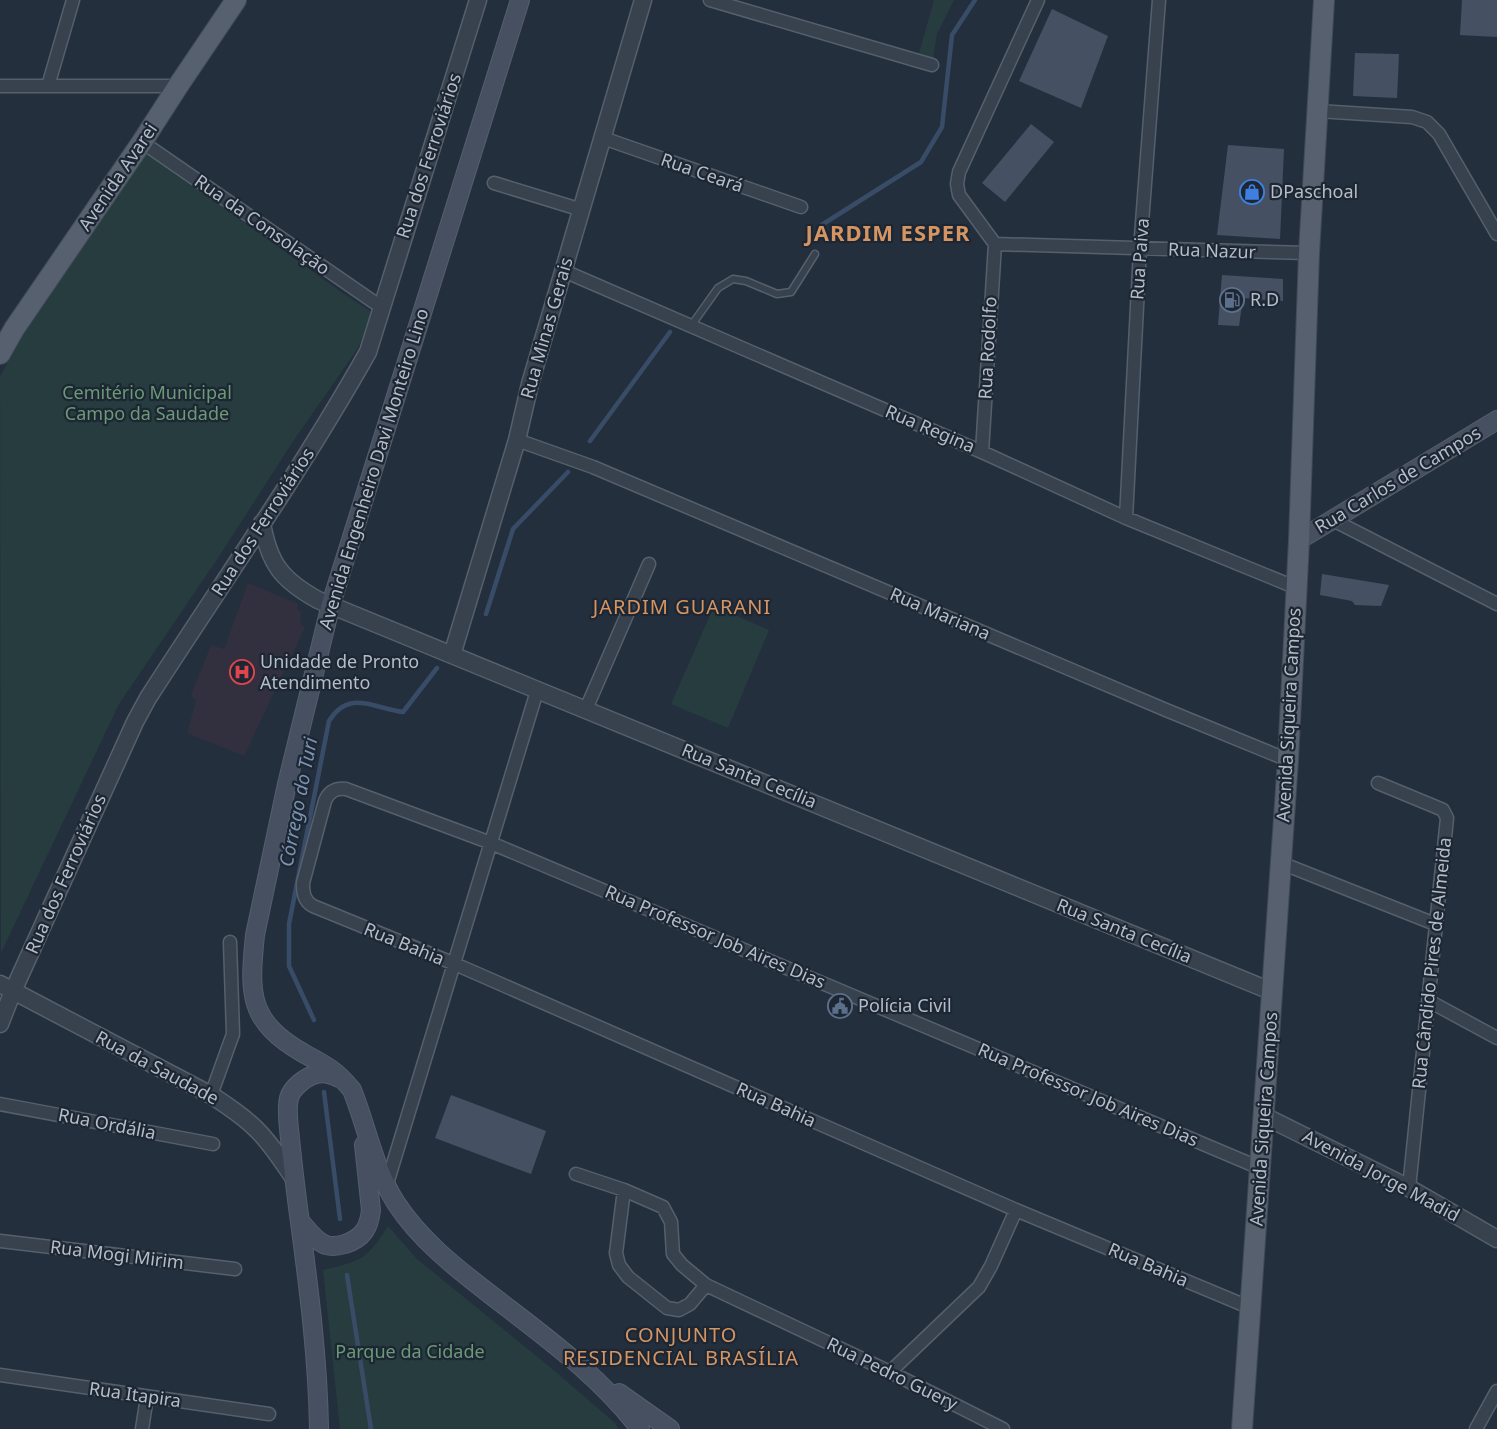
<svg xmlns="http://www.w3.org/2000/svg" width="1497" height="1429" viewBox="0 0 1497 1429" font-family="'Noto Sans',sans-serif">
	<rect width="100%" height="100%" fill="#242f3e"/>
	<path fill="#32303f" d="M 248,583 L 298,604 L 297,610 L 301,612 L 300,624 L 305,627 L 244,756 L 187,733 L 196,701 L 191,695 L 211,645 L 224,649 Z"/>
	<path fill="#263c3f" d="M 934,0 L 954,0 L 937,34 L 932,65 L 918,57 Z
		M 146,152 L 344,294 L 373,313 L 358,348 L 292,443 L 220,555 L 119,704 L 1,953 L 0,377 L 21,336 Z
		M 714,606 L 769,630 L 728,728 L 671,704 Z
		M 388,1226 L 417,1259 L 550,1367 L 615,1423 L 619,1429 L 340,1429 L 323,1270 C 362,1260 366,1261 388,1226 Z"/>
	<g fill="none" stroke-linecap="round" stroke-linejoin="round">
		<path stroke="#394c67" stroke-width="4.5" d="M 820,226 L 921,162 L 942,127 L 952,35 L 975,0
			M 590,441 L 670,332
			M 486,614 L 513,529 L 568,472
			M 314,1020 L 289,966 L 289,924 L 329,721 C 349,689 373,708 403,712 L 437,668
			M 324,1092 L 340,1219
			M 347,1275 L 371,1429"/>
	</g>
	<path fill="#455162" d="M 1462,0 L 1497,0 L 1497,37 L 1460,35 Z
		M 1052,9 L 1108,36 L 1081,108 L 1019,81 Z
		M 1355,53 L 1399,54 L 1397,98 L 1353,96 Z
		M 1031,124 L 1054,142 L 1005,202 L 982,183 Z
		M 1228,145 L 1284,149 L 1280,239 L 1217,235 Z
		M 1222,275 L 1283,279 L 1283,301 L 1243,298 L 1239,326 L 1218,325 Z
		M 1322,574 L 1389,585 L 1381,606 L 1355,605 L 1352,601 L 1320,595 Z
		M 451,1095 L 546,1131 L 531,1174 L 435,1138 Z"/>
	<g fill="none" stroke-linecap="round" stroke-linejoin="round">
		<defs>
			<path id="service" d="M 691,326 L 718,288 L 733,279 L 746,281 L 777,294 L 791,292 L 815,254"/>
			<path id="minor" d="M 710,0 L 932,65
				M 0,86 L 178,86
				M 48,86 L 73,0
				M 1318,111 L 1412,117 L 1427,122 L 1439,134 L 1497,234
				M 603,138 L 801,207
				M 142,142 L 381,307
				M 494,183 L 582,210
				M 995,244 L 1309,253
				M 995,244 L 959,195 L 957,184 L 959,172 L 1038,0
				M 564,271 L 982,452 L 1126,518 L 1297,588
				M 517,440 L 593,467 L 1166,710 L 1288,760
				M 982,452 L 995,244
				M 1126,518 L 1140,249 L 1159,0
				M 1333,520 L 1497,604
				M 586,709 L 649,564
				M 1378,783 L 1436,807 L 1443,810 L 1447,818 L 1409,1188
				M 1281,863 L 1435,924
				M 1429,1001 L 1497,1038
				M 211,1095 L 233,1034 L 230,942
				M 0,1104 L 213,1144
				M 576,1174 L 624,1190 L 663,1207 L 671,1222 L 673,1254 L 682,1265 L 706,1285 L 890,1372 L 1003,1429
				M 386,1187 L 537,691
				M 624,1190 L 616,1253 L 619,1265 L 628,1277 L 667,1308 L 679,1310 L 690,1304 L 706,1285
				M 0,1241 L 235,1269
				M 1251,1308 L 1016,1210 L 455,964 L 313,906 C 304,901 303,893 303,883 L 325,801 C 329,791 336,788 346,789 L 491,843 L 1260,1168
				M 890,1372 L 979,1287 L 991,1266 L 1016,1210
				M 0,1375 L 269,1414
				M 142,1429 L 147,1397
				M 1476,1429 L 1497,1391"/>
			<path id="tertiary" d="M 262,523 C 269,564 282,580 318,600 L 1273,992
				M 452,655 L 517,440 L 530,384 L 643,0
				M 0,984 L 211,1095 C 226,1105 242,1115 255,1128 C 270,1142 281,1160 293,1177
				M 0,1024 L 13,991 L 135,722 L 148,698 C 222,583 301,471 368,352 L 478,0
				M 1264,1116 L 1409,1188 L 1497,1239"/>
			<path id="secondary" d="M 520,0 L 331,604 L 287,784 L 255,935 C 249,994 248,1021 303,1053 C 325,1065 336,1070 352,1090 C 367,1127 374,1169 396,1203 C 420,1240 456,1268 491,1295 C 544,1336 599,1375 640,1429
				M 1299,540 L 1497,420
				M 300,1221 C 307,1229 315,1241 326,1245 C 333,1247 338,1246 345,1244 C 363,1238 369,1228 371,1210 L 364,1145
				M 619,1393 L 670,1429
				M 319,1429 C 318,1360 309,1290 300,1222 C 296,1194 293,1167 290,1139 C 289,1126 286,1111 289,1098 C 292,1087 307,1076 317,1074 C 324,1072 333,1075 339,1078"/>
			<path id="primary" d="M 0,354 L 14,329 L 142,142 L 178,86 L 236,0
				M 1242,1429 L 1288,760 L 1299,540 L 1309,253 L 1324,0"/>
		</defs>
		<use href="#service" stroke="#565f6c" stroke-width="9"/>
		<use href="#minor" stroke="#565f6c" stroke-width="15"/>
		<use href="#tertiary" stroke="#565f6c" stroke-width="19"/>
		<use href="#secondary" stroke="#565f6c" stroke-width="20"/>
		<use href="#primary" stroke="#414a57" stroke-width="22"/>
		<use href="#service" stroke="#38414e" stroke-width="6"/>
		<use href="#minor" stroke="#38414e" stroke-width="12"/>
		<use href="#tertiary" stroke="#38414e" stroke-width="16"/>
		<use href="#secondary" stroke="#465061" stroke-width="18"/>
		<use href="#primary" stroke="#56606e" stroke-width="20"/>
	</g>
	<defs>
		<symbol id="shop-ring" viewBox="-11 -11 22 22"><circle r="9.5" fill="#1d2633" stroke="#3f7fe0" stroke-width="1.5"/><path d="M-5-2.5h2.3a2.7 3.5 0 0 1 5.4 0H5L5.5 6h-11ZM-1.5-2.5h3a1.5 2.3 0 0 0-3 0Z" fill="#3f7fe0"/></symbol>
		<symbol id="fuel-ring" viewBox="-11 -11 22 22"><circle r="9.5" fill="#1d2633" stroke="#5c6f8a" stroke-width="1.5"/><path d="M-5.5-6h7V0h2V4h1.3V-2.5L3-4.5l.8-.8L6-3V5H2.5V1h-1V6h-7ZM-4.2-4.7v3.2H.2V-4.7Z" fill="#5c6f8a"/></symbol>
		<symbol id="hospital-ring" viewBox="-11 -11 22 22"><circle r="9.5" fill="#1d2633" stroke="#e0444e" stroke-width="1.5"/><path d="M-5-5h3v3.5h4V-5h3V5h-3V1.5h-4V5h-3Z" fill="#e0444e"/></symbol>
		<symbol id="civic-ring" viewBox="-11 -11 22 22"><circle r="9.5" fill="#1d2633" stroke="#5c6f8a" stroke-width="1.5"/><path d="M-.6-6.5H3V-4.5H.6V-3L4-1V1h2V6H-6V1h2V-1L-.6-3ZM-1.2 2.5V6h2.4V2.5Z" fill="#5c6f8a"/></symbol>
	</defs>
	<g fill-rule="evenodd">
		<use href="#shop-ring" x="1238" y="178" width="28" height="28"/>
		<use href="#fuel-ring" x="1218" y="286" width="28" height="28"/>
		<use href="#hospital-ring" x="228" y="658" width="28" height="28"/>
		<use href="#civic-ring" x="826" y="992" width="28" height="28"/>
	</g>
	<g text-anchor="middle" stroke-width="4.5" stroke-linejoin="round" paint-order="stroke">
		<g font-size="18" fill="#b4bcc9" stroke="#1d2633">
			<text transform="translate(429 156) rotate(-72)" y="6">Rua dos Ferroviários</text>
			<text transform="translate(702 173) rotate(19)" y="6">Rua Ceará</text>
			<text transform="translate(118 177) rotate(-56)" y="6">Avenida Avarei</text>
			<text transform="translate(262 225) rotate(35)" y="6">Rua da Consolação</text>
			<text transform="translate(1212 251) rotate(2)" y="6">Rua Nazur</text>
			<text transform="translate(1140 259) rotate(-86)" y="6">Rua Paiva</text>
			<text transform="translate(547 328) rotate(-74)" y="6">Rua Minas Gerais</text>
			<text transform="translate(988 348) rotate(-87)" y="6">Rua Rodolfo</text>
			<text transform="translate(930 429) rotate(23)" y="6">Rua Regina</text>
			<text transform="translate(374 469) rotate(-73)" y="6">Avenida Engenheiro Davi Monteiro Lino</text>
			<text transform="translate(1398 480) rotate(-31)" y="6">Rua Carlos de Campos</text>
			<text transform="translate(263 522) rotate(-57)" y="6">Rua dos Ferroviários</text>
			<text transform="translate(940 614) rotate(23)" y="6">Rua Mariana</text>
			<text transform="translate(1289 715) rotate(-87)" y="6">Avenida Siqueira Campos</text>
			<text transform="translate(749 776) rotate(22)" y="6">Rua Santa Cecília</text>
			<text transform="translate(66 874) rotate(-66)" y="6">Rua dos Ferroviários</text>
			<text transform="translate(1124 931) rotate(22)" y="6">Rua Santa Cecília</text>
			<text transform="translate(715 937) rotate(23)" y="6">Rua Professor Job Aires Dias</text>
			<text transform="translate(404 944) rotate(22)" y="6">Rua Bahia</text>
			<text transform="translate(1432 963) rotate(-84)" y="6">Rua Cândido Pires de Almeida</text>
			<text transform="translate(157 1068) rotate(28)" y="6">Rua da Saudade</text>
			<text transform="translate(1088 1095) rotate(23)" y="6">Rua Professor Job Aires Dias</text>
			<text transform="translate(776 1105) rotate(24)" y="6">Rua Bahia</text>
			<text transform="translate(1264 1119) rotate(-86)" y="6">Avenida Siqueira Campos</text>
			<text transform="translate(107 1124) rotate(11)" y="6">Rua Ordália</text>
			<text transform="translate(1381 1176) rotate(28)" y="6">Avenida Jorge Madid</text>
			<text transform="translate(117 1255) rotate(7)" y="6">Rua Mogi Mirim</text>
			<text transform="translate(1148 1265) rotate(23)" y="6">Rua Bahia</text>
			<text transform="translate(892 1374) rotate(26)" y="6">Rua Pedro Guery</text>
			<text transform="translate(135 1395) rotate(8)" y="6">Rua Itapira</text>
		</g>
		<g font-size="18" fill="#b4bcc9" stroke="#1d2633" text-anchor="start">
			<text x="1270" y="198">DPaschoal</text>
			<text x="1250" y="306">R.D</text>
			<text x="260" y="668">Unidade de Pronto<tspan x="260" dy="21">Atendimento</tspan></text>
			<text x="858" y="1012">Polícia Civil</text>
		</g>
		<g font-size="18" fill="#6b9a76" stroke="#1d2633">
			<text x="147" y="399">Cemitério Municipal<tspan x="147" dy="21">Campo da Saudade</tspan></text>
			<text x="410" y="1358">Parque da Cidade</text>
		</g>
		<g font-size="19" font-style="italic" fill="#7c92b1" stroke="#1d2633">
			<text transform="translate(298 802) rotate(-79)" y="7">Córrego do Turi</text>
		</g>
		<g font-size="20" letter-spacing="1" fill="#d59563" stroke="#1d2633">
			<text x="682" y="614">JARDIM GUARANI</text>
			<text x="681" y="1342">CONJUNTO<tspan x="681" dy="23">RESIDENCIAL BRASÍLIA</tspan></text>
		</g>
		<g font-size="22" font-weight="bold" letter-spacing="1" fill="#d59563" stroke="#1d2633">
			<text x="888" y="241">JARDIM ESPER</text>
		</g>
	</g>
</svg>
